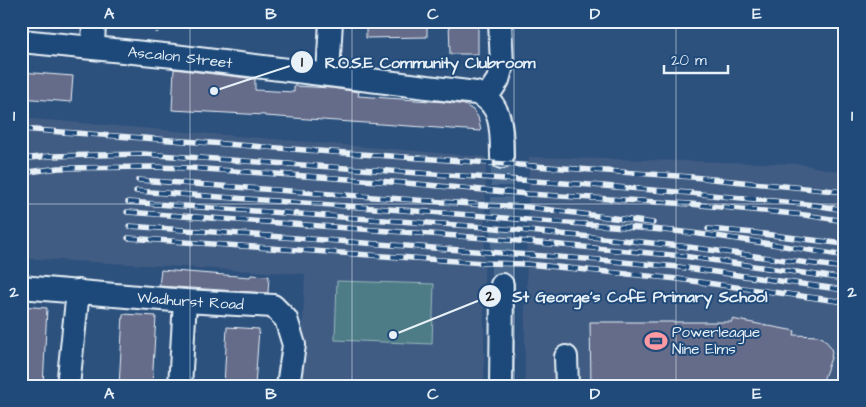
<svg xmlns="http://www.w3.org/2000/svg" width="866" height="407" viewBox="0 0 866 407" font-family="'Architects Daughter',sans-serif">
	<rect width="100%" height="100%" fill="#2d517d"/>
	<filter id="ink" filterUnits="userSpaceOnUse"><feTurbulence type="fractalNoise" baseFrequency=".02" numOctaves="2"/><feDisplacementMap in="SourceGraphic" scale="10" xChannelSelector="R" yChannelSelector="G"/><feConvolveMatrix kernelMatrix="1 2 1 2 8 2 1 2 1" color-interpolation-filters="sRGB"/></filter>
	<g filter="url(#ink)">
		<path fill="#415c83" d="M 21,118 L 486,157 L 484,285 L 484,386 L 300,386 L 305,274 L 21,258 Z
			M 529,157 L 800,164 L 845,173 L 845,386 L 525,386 L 525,303 L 527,285 L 526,254 L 528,231 Z"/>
		<path fill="#4d7c86" stroke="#9ab6bf" d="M 337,281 L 434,284 L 432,344 L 335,340 Z"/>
		<path fill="#656c8a" stroke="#e8f1f8" d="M 366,21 L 427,21 L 427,37 L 366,38 Z
			M 449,21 L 478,21 L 478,54 L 450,54 Z
			M 174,69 L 255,79 L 255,90 L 294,92 L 294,86 L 331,88 L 359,92 L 358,96 L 445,102 L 465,105 L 473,110 L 478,117 L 481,131 L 265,116 L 265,115 L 172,110 Z
			M 21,72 L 73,76 L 71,102 L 21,98 Z
			M 161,270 L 250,277 L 251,275 L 269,276 L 268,293 L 159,286 Z
			M 21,306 L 47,308 L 43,386 L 21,386 Z
			M 123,314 L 156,316 L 152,386 L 119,386 Z
			M 732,319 L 795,331 L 794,335 L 818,336 L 823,338 L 830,346 L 832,352 L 831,358 L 821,386 L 591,386 L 590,322 L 732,322 Z
			M 227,327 L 259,329 L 255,386 L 224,386 Z"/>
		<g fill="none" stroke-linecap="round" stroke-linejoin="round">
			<path stroke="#49698f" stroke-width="22" stroke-dasharray="22 11" stroke-linecap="butt" d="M 502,285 L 502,157"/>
			<defs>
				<g id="minor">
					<path id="s1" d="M 21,41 L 174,56 L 476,93 C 503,102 502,133 502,157"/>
					<path d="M 93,47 L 94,21"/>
					<path d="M 328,74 L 331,21"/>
					<path d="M 486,98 L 498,80 L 502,66 L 500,21"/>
					<path id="s2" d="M 21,287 L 185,301 L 273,306 L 286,319 L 294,345 L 288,386"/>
					<path d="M 566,357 L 567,386"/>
					<path d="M 68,386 L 78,291"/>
					<path d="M 180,386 L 185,301"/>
					<path d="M 501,386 L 502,285"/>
				</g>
			</defs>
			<use href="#minor" stroke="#e8f1f8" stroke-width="26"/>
			<path stroke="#e8f1f8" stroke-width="3" stroke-dasharray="1 4" stroke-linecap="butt" d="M 157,33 L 158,21"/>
			<use href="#minor" stroke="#1f4a7a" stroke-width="22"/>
			<defs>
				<path id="rail" d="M 21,129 L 332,152 L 692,177 L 845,192
					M 21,159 L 50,156 L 144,154 L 578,184 L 690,193 L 815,205 L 845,210
					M 21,173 L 59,168 L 153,167 L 190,168 L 406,183 L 528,194 L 690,204 L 805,215 L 845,221
					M 138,180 L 485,205 L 528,207 L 653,223
					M 136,191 L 485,216 C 551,223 617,225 683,232 C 737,238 791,247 845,256
					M 128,202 L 485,227 L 602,238 L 681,246 L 845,268
					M 127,212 L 485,238 L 605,249 L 683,256 L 845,279
					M 129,226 L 600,260 L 679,267 L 845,290
					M 708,229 L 755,233 L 845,244
					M 128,238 L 484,263 L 527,264 L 678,279 L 845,302"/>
			</defs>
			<use href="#rail" stroke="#e8f1f8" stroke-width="5.5"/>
			<use href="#rail" stroke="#1f4a7a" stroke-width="4" stroke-dasharray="11" stroke-linecap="butt"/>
		</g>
	</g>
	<path fill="none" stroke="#e8f1f8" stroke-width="1" stroke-opacity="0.55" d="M 190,21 L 190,386M 352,21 L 352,386M 514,21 L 514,386M 676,21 L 676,386M 21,204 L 845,204"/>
	<defs>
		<symbol id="stadium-bare" viewBox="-9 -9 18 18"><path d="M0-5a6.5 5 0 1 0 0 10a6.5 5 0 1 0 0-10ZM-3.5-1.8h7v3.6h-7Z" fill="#ff9aa2" stroke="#1f4a7a" stroke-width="2.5" paint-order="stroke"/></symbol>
	</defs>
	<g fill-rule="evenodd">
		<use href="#stadium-bare" x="640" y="325" width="32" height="32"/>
	</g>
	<g text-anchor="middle" stroke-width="4" stroke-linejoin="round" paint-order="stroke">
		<g font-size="15" fill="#e8f1f8" stroke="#1f4a7a">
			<text dy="5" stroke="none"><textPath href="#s1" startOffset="160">Ascalon Street</textPath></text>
			<text dy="5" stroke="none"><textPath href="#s2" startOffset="170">Wadhurst Road</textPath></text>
		</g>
		<g font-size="15" fill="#e8f1f8" stroke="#1f4a7a" text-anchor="start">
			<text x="672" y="337">Powerleague<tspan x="672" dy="17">Nine Elms</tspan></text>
		</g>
	</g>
	<path fill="none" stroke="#e8f1f8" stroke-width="2" d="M214 91L302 62M393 335L490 296"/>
	<g fill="#e8f1f8" stroke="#1f4a7a" stroke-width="2">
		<circle cx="214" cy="91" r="5"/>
		<circle cx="393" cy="335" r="5"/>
		<circle cx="302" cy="62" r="12"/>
		<circle cx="490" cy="296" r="12"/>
	</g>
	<g font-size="15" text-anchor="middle" font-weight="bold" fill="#111">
		<text x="302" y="67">1</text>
		<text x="490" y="301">2</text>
	</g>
	<g font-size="16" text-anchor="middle" font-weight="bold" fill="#e8f1f8" stroke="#1f4a7a" stroke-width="4" stroke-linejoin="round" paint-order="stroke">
		<text x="430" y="68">R.O.S.E Community Clubroom</text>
		<text x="640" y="302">St George's CofE Primary School</text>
	</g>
	<rect width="866" height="407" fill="none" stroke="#1f4a7a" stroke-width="55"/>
	<path d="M664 65v8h64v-8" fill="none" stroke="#e8f1f8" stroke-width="2.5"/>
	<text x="671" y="65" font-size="15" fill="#e8f1f8" stroke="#1f4a7a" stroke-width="4" paint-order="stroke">20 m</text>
	<rect x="28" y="28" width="810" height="352" fill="none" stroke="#e8f1f8" stroke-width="2"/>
	<g font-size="16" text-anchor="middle" font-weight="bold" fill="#e8f1f8">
		<text x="109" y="19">A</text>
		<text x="271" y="19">B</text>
		<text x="433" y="19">C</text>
		<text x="595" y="19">D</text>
		<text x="757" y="19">E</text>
		<text x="14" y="121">1</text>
		<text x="852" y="121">1</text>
		<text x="14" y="297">2</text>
		<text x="852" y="297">2</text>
		<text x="109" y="399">A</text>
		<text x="271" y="399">B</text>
		<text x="433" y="399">C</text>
		<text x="595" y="399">D</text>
		<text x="757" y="399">E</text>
	</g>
</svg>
